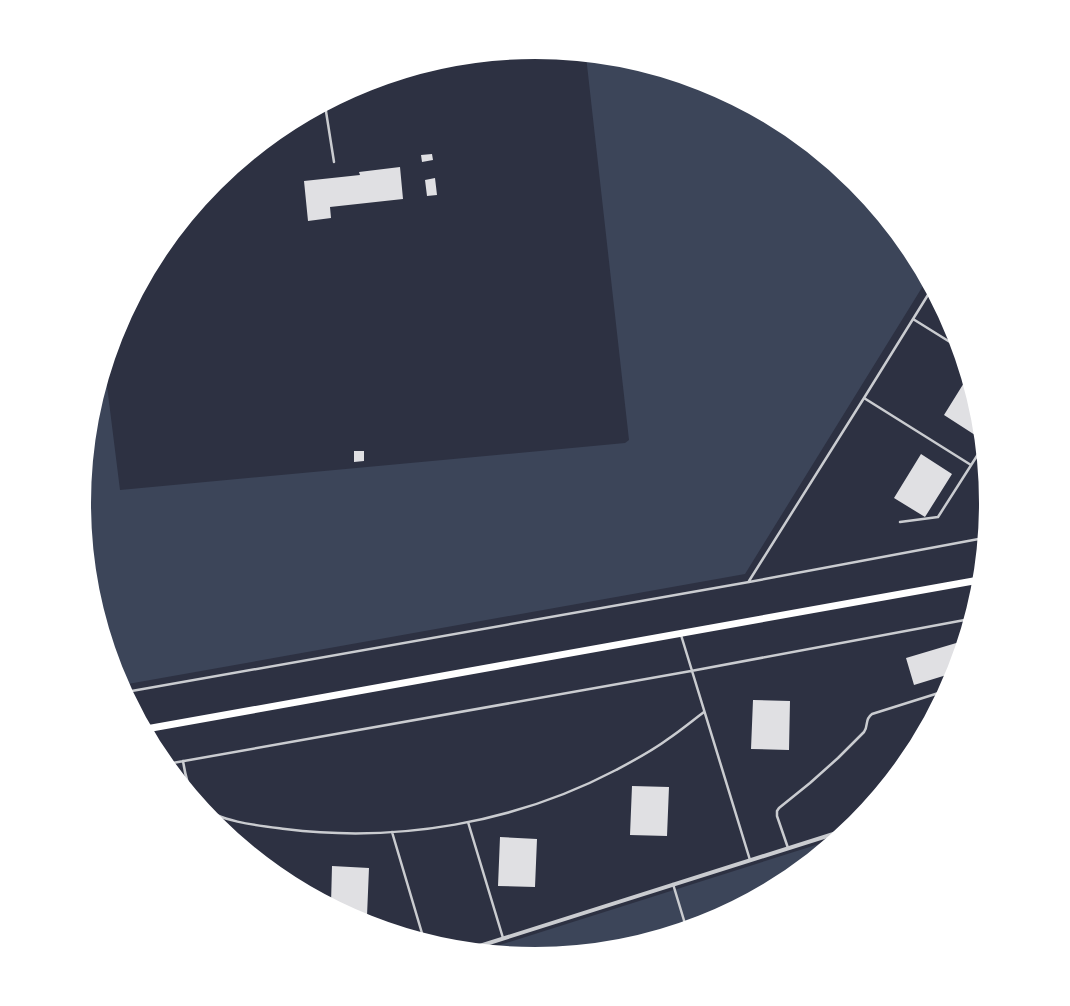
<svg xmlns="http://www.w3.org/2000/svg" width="1070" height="1006" viewBox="0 0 1070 1006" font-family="'Work Sans',sans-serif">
	<rect width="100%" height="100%" fill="#2d3142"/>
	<path fill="#3c4559" d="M 586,56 L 623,60 L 708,85 L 786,127 L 855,184 L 911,252 L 926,281 L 745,574 L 122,685 L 117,676 L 92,591 L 83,503 L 92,415 L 105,370 L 120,490 L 625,443 L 629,440 Z
		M 835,839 L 786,879 L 708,921 L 623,946 L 535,955 L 484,950 Z"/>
	<path fill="#e0e0e3" d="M 432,154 L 433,160 L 422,162 L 421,155 Z
		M 400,167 L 403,199 L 330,207 L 331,218 L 308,221 L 304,181 L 360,175 L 359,172 Z
		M 435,178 L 437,195 L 427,196 L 425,180 Z
		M 967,378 L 978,415 L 980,427 L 975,435 L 944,415 Z
		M 354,451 L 364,451 L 364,461 L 354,462 Z
		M 921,454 L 952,474 L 925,517 L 894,498 Z
		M 963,641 L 953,673 L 914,685 L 906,658 Z
		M 753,700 L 790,701 L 789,750 L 751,749 Z
		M 632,786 L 669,787 L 667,836 L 630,835 Z
		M 500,837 L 537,839 L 535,887 L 498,886 Z
		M 332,866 L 369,868 L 367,916 L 353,916 L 331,904 Z"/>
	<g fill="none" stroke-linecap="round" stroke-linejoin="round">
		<path stroke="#caccd0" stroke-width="2.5" d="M 325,105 L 334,162
			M 913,319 L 958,347
			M 864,398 L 971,465
			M 900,522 L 938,517 L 982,448
			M 749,581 L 864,398 L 931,290
			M 681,635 L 750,860
			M 126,692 L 749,582 L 984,538
			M 183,761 C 185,773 187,785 193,796
			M 167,764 L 691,671 L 970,619
			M 202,806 C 219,822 261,826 285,829 C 398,843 515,823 616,770 C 633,761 652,751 668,739 C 680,731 692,721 704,712
			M 468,822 L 503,938
			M 392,832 L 424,940
			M 788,848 L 777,816 L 777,811 L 779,808 L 810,783 L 838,758 L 864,732 C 869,725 864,720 872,714 L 945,691
			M 673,884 L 686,927"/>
		<path stroke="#caccd0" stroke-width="4" d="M 470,949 L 846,830"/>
		<path stroke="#fff" stroke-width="7" d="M 146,729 L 979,580"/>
	</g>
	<path d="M0 0H1070V1006H0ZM90 503a445 445 0 1 1 890 0a445 445 0 1 1-890 0Z" fill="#fff" fill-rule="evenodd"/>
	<path fill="none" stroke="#fff" stroke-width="2" d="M90 503a445 445 0 1 1 890 0a445 445 0 1 1-890 0Z"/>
</svg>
